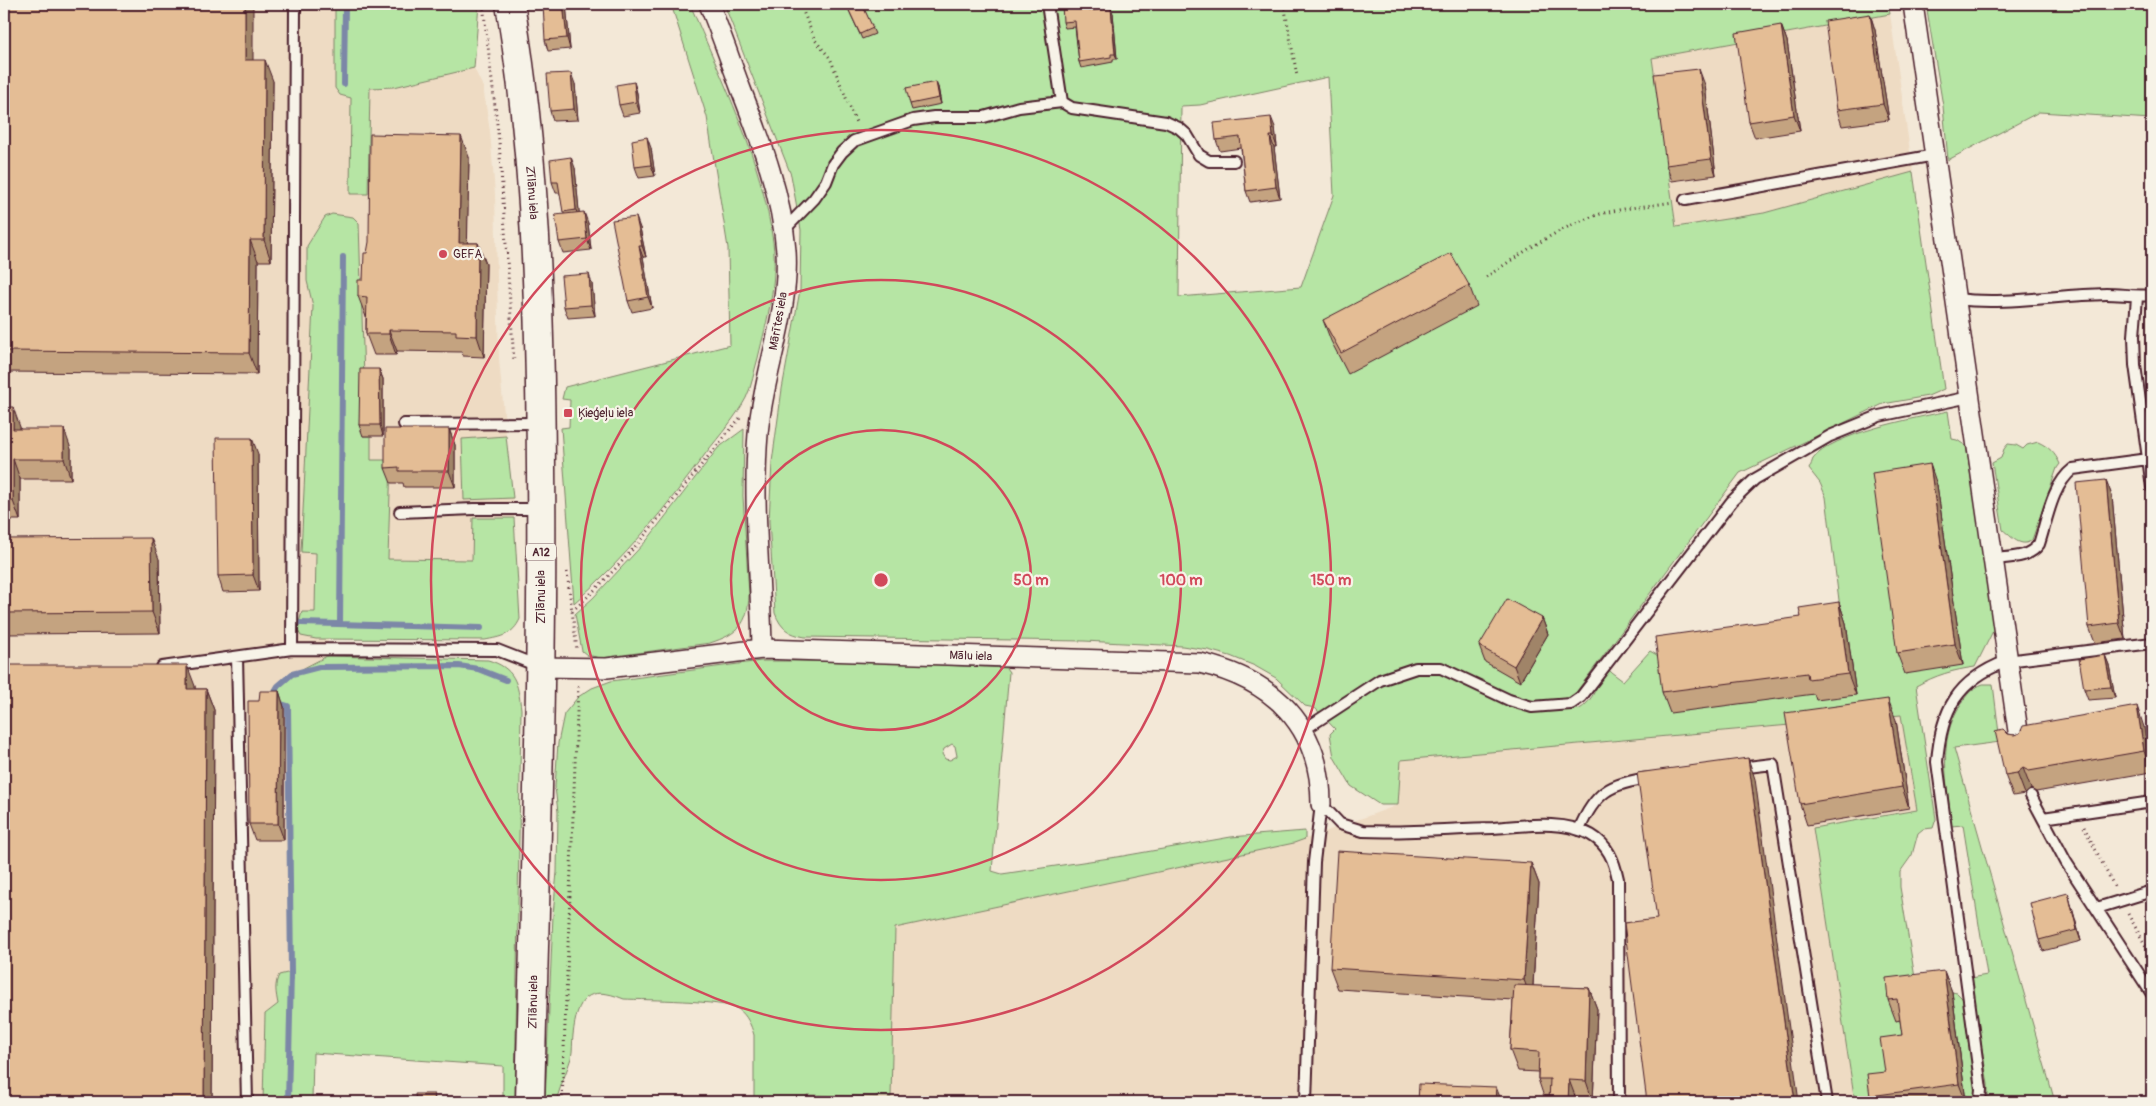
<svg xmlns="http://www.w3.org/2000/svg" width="2156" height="1106" viewBox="0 0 2156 1106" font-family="Pangolin,sans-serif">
	<rect width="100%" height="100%" fill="#f3e8d7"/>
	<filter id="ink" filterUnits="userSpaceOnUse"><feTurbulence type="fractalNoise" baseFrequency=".02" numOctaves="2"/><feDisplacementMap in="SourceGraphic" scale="10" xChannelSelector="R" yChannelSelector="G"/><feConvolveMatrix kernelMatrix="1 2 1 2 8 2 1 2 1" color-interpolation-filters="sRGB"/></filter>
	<g filter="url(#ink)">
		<path fill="#eedbc3" d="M 4,4 L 335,4 L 335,88 L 340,95 L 351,98 L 368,193 L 370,88 L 394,87 L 474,68 L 483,87 L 490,131 L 495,194 L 499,359 L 506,436 L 462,440 L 464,499 L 513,498 L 514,518 L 473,518 L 473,560 L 388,559 L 391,460 L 371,460 L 371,436 L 363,436 L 325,217 L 307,246 L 307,281 L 313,306 L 301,551 L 316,552 L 316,639 L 328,639 L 327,656 L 292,674 L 278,686 L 275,702 L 288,706 L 291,972 L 284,973 L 276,982 L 278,1004 L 265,1014 L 263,1102 L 4,1102 Z
			M 1890,14 L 1913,172 L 1764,213 L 1676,227 L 1652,58 Z
			M 1901,715 L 1917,810 L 1813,828 L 1855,1102 L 806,1102 L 806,1095 L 891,1097 L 895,928 L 1294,843 L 1398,805 L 1400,760 Z"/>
		<path fill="#b6e5a4" stroke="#808268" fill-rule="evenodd" d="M 335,4 L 479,4 L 474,68 L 394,87 L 370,88 L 368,194 L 350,194 L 351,98 L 340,95 L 335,88 Z
			M 671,4 L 690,4 C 722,80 762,159 773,242 C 778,282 767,320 758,358 C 754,371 752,386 746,398 C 736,417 720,435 706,453 C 667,506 624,560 574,603 L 561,428 L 569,427 L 570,400 L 562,399 L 565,387 L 730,345 L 728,248 L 707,117 Z
			M 724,4 L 1888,4 L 1890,14 L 1652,58 L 1676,227 L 1764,213 L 1913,172 L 1944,389 L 1928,396 L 1883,404 L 1740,473 L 1574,695 L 1578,710 C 1595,701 1596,683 1607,669 L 1623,681 L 1650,651 L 1662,658 L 1842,624 L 1826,497 L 1820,483 L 1809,469 C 1811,466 1812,461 1813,459 C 1832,433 1916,418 1948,411 L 1952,439 L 1957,440 L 1966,446 L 1995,627 L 1975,667 C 1953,670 1936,675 1916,686 L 1936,819 L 1933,828 L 1923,829 L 1918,833 L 1912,855 L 1900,872 L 1900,887 L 1918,996 L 1905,1020 L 1910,1056 L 1892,1092 L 1876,1102 L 1855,1102 L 1813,828 L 1917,810 L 1901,715 L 1401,760 L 1398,805 L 1380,805 L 1351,786 L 1334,757 L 1330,734 L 1335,729 L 1315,708 L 1305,706 L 1276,678 L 1255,666 L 1230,656 L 1208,650 L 1182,646 L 1084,641 L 805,637 C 789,634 781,629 775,613 L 769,521 L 772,462 L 782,389 L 800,290 L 801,230 L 791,175 ZM 1328,77 L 1334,195 L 1301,287 L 1179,297 L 1181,106 L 1200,105 Z
			M 1926,4 L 2152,4 L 2152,119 L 2039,112 L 1948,160 L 1943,106 Z
			M 332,214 L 353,217 L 359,223 L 364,379 L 363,436 L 371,436 L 371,460 L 391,460 L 388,559 L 472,560 L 473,518 L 514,518 L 520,619 C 513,635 501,637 485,640 L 316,639 L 301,636 L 297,629 L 302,612 L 315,612 L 316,553 L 301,552 L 313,306 L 307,281 L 307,246 L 325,217 Z
			M 744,429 L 743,496 L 749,595 C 748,624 738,634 710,643 L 601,658 L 587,655 L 582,651 L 575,614 L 593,598 L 648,539 L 718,448 Z
			M 506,436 L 513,498 L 464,500 L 462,439 Z
			M 2038,442 C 2049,447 2055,453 2060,464 L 2057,468 L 2032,540 C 2021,549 2011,536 2003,530 L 1992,463 L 2001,458 L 2004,449 L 2008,444 L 2016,445 L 2023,449 L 2027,445 Z
			M 327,656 L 488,660 C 515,668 518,683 521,709 L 515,1102 L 503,1102 L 503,1066 L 313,1053 L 312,1102 L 263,1102 L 265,1014 L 278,1004 C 276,993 274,985 279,975 L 291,972 L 288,707 L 275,702 L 272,696 C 284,675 307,667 327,656 Z
			M 761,661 L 857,661 L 1006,668 L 1009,672 L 992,871 L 1002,874 L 1123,856 L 1231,837 L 1305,831 L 1305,839 L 1294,843 L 895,928 L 891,1097 L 807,1095 L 806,1102 L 754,1102 L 754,1035 C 751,1025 747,1015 738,1009 C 723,1000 646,1000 624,999 C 587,984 577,999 573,1035 C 572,1042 573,1050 571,1058 C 567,1071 561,1084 557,1098 L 566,1102 L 545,1102 L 553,915 L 557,872 L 558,812 L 555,787 L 558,743 L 564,714 L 578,697 L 592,688 L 611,681 ZM 952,744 L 955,746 L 957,756 L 950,760 L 945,759 L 942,754 L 944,749 Z
			M 1983,684 L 1993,684 L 2000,742 L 1954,748 L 2055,1102 L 1988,1102 L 1988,1084 L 1970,978 L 1987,975 L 1963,825 L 1951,826 C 1948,784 1936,741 1961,704 C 1967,694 1972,688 1983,684 Z
			M 1952,992 L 1957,993 L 1962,998 L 1966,1010 L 1977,1078 L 1975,1102 L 1966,1102 Z"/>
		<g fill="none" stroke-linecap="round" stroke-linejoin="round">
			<path stroke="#7c87a7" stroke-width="6" d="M 344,84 L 345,4
				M 301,623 L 481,628
				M 340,624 L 343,257
				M 288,1102 L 291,972 L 288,706 L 275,702 L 272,696 L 278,686 L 292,674 L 319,667 L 459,666 L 478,669 L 506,680"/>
			<defs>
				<path id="service" d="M 1047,4 L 1062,102
					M 1685,200 L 1935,155
					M 784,230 L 814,199 L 826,182 L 833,164 L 842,152 L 854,141 L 913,120 L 934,117 L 984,117 L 1019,107 L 1062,102 L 1072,108 L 1166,122 L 1179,128 L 1187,135 L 1199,155 L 1209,161 L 1234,161
					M 2137,297 L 2134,336 L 2135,365 L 2152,487
					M 1956,299 C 2006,305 2056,295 2106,294 C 2122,294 2136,297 2152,295
					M 404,424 L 540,423
					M 400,512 L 474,509 L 539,509
					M 1992,559 C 2009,557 2028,559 2039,544 C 2047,520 2052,485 2073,469 L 2148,459
					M 292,649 L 295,4
					M 237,657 L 247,1102
					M 162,667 L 292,649 L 497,650 L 538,666
					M 1302,731 L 1380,680 L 1416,668 L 1441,668 L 1509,700 L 1532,707 L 1571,704 L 1581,697 L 1732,501 L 1755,479 L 1830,436 L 1879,416 L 1970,397
					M 1739,768 L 1773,764 L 1827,1102
					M 2031,796 L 2066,862 L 2152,994
					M 1321,804 L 1340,824 L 1363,831 C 1406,833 1450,829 1493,828 C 1523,826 1564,819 1591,835 C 1608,845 1614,860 1618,879 L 1619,1102
					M 2043,818 L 2152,802
					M 1579,830 C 1595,792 1610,783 1650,778
					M 2097,908 L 2152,891
					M 1306,1102 L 1314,862 L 1321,804
					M 1980,1102 L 1981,1089 L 1937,762 C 1941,710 1957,680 2007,661 L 2152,643"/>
				<g id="minor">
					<path d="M 709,4 C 721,33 731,63 742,92 C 762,143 782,197 786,251 C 790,313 763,373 758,434 C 752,505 761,577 762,649"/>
					<path d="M 1913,4 L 2020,745"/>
					<path id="s1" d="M 541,667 L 607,668 L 762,649 L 1200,663 C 1273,680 1321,725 1321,804"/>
				</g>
				<g id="trunk">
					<path id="s2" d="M 510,4 C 536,157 540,312 541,467 C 543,678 535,890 530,1102"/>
				</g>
			</defs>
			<use href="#service" stroke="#4a1f2b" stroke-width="14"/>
			<use href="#minor" stroke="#4a1f2b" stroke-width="22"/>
			<use href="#trunk" stroke="#4a1f2b" stroke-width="31"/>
			<path stroke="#4a1f2b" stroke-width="3" stroke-dasharray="1 4" stroke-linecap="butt" d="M 483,4 L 499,141 L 514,362
				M 800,4 L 815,40 L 830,58 L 857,125
				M 1284,4 L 1297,76
				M 1486,277 C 1518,256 1550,233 1586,219 C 1613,208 1644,207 1673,202
				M 567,572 L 577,650
				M 572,611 C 637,554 684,483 740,418
				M 2147,772 L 2150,789
				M 2084,827 L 2115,888
				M 2128,914 L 2152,957
				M 562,1102 L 578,686"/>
			<use href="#service" stroke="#f7f3e8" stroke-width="10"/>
			<use href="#minor" stroke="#f7f3e8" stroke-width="19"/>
			<use href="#trunk" stroke="#f7f3e8" stroke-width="28"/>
		</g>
		<path fill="#c4a380" stroke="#4a1f2b" d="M 4,4 L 253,60 L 273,81 L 271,261 L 258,261 L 257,374 L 4,372 Z
			M 566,4 L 570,49 L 548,51 L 545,40 Z
			M 846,4 L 862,4 L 875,34 L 862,39 Z
			M 1088,4 L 1090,11 L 1113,13 L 1117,59 L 1113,59 L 1113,62 L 1081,68 L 1079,62 L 1075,27 L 1065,28 L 1063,22 Z
			M 1870,14 L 1875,30 L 1889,120 L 1842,126 L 1837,110 Z
			M 1781,25 L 1787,41 L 1800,131 L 1755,138 L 1749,122 Z
			M 634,82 L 637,93 L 640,113 L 623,116 L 619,105 Z
			M 575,84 L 578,120 L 553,121 L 550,111 Z
			M 1705,85 L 1716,175 L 1672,181 L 1666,165 Z
			M 938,87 L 941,104 L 912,110 L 910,104 Z
			M 1275,127 L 1277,147 L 1274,147 L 1280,198 L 1250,202 L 1246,191 L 1241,148 L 1220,151 L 1216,140 Z
			M 651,148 L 655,176 L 639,178 L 635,167 Z
			M 469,157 L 467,243 L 478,243 L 486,264 L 484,357 L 463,356 L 462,352 L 397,351 L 396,355 L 374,355 L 366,334 L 366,317 L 358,296 L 363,280 L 367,253 Z
			M 575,168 L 579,212 L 588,223 L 591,250 L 563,253 L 559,242 L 564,214 L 560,193 L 556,193 L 552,182 Z
			M 640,228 L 646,257 L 643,257 L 652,308 L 632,312 L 628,301 Z
			M 592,284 L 595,316 L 568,318 L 564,307 Z
			M 1469,285 L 1477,306 L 1348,374 L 1331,341 L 1323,320 Z
			M 379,369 L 383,379 L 383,436 L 363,436 L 359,425 Z
			M 4,407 L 20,427 L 20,429 L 71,449 L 71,479 L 20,479 L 20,520 L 4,520 Z
			M 449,429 L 455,445 L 455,487 L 404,487 L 403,483 L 391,483 L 385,468 Z
			M 258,454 L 259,591 L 223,592 L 218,576 Z
			M 2106,480 L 2112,496 L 2125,639 L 2095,643 L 2089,627 Z
			M 1937,485 L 1963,665 L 1905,674 L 1897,653 Z
			M 4,539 L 159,559 L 160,633 L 4,634 Z
			M 1839,602 L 1846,623 L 1856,695 L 1816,700 L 1814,694 L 1670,713 L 1662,692 L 1801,617 Z
			M 1542,618 L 1548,634 L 1520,682 L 1485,662 L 1479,646 Z
			M 2105,655 L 2109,665 L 2115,698 L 2088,700 L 2084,689 Z
			M 4,665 L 195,686 L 195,689 L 206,689 L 214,710 L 212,1102 L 4,1102 Z
			M 279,691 L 284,707 L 284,840 L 255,840 L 249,824 L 259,701 Z
			M 1896,720 L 1909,808 L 1807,825 L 1800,804 Z
			M 2144,727 L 2151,772 L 2036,792 L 2031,789 L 2025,794 L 2013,796 L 2005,775 L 2008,734 L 2014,735 Z
			M 1531,863 L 1539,884 L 1533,986 L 1589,988 L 1597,1009 L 1593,1102 L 1545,1100 L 1538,1079 L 1538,1072 L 1518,1071 L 1510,1050 L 1513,1000 L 1338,989 L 1330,968 Z
			M 2071,904 L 2081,941 L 2043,951 L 2039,940 Z
			M 1944,971 L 1952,992 L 1966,1102 L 1872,1102 L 1870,1096 L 1885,1072 L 1902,1035 L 1900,1020 L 1896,1021 L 1888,1000 Z"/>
		<path fill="#a08468" stroke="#4a1f2b" d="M 245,4 L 253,4 L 253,81 L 245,60 Z
			M 563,4 L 566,4 L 570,49 L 567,38 Z
			M 1111,8 L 1113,13 L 1117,59 L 1115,54 Z
			M 1870,14 L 1875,30 L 1889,120 L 1883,104 Z
			M 1781,25 L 1787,41 L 1800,131 L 1794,115 Z
			M 265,60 L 273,81 L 271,261 L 264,240 Z
			M 1699,69 L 1705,85 L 1716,175 L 1711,159 Z
			M 571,73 L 575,84 L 578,120 L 574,109 Z
			M 634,82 L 637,93 L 640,113 L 636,102 Z
			M 936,82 L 938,87 L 941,104 L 939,98 Z
			M 1271,117 L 1275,127 L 1277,147 L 1273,136 Z
			M 461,136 L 469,157 L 467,264 L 459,243 Z
			M 1270,136 L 1274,147 L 1280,198 L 1276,187 Z
			M 647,137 L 651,148 L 655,176 L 651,165 Z
			M 571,157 L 575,168 L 580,221 L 576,210 Z
			M 584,212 L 588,223 L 591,250 L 587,239 Z
			M 636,217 L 640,228 L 646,257 L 642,246 Z
			M 250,240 L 258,261 L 257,374 L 249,353 Z
			M 478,243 L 486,264 L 484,357 L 477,336 Z
			M 639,246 L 643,257 L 652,308 L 648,297 Z
			M 589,274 L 592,284 L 595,316 L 591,305 Z
			M 389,330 L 397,351 L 396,355 L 389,334 Z
			M 379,369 L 383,379 L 383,436 L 380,425 Z
			M 13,407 L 20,427 L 20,449 L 13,429 Z
			M 64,429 L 71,449 L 71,479 L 64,459 Z
			M 449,429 L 455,445 L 455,487 L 449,471 Z
			M 252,438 L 258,454 L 259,591 L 253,575 Z
			M 13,459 L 20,479 L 20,520 L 13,501 Z
			M 1930,464 L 1937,485 L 1963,665 L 1955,644 Z
			M 2106,480 L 2112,496 L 2125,639 L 2119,623 Z
			M 151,538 L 159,559 L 160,633 L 152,612 Z
			M 1839,602 L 1846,623 L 1856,695 L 1848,674 Z
			M 1542,618 L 1548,634 L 1520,682 L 1514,666 Z
			M 2105,655 L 2109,665 L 2115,698 L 2111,687 Z
			M 187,665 L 195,686 L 195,710 L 187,689 Z
			M 206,689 L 214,710 L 212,1102 L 205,1102 L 204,1101 Z
			M 279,691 L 284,707 L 284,840 L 278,824 Z
			M 1888,699 L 1896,720 L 1909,808 L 1902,787 Z
			M 2137,706 L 2144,727 L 2151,772 L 2144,751 Z
			M 1748,758 L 1755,779 L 1799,1102 L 1795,1102 Z
			M 2023,768 L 2031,789 L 2025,794 L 2017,773 Z
			M 1531,863 L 1539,884 L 1532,1001 L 1524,980 Z
			M 2068,893 L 2071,904 L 2081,941 L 2077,930 Z
			M 1944,971 L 1952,992 L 1966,1102 L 1959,1084 Z
			M 1589,988 L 1597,1009 L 1593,1102 L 1586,1081 Z
			M 1569,1080 L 1577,1101 L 1577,1102 L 1568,1102 Z
			M 1496,1087 L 1502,1102 L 1495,1102 Z
			M 434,1094 L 435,1099 L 436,1102 L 434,1102 Z"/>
		<path fill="#e4bd95" stroke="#4a1f2b" d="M 4,4 L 245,4 L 245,60 L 265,60 L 264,240 L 250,240 L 249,353 L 4,351 Z
			M 543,4 L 563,4 L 567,38 L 545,40 Z
			M 846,4 L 862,4 L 873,28 L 860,34 Z
			M 1062,4 L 1088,4 L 1088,11 L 1111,8 L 1115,54 L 1111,54 L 1111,57 L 1079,62 L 1075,21 L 1063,22 Z
			M 1870,14 L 1883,104 L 1837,110 L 1825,21 Z
			M 1781,25 L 1794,115 L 1749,122 L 1736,33 Z
			M 1699,69 L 1711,159 L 1666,165 L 1654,74 Z
			M 571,73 L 574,109 L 550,111 L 547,74 Z
			M 634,82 L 636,102 L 619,105 L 616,85 Z
			M 936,82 L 939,98 L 910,104 L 906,88 Z
			M 1271,117 L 1273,136 L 1270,136 L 1276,187 L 1246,191 L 1240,137 L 1216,140 L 1214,123 Z
			M 370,134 L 461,136 L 459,243 L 478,243 L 477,336 L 456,335 L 456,331 L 389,330 L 389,334 L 366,334 L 367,297 L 358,296 L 358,280 L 363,280 L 364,253 L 367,253 L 369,242 Z
			M 647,137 L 651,165 L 635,167 L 632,140 Z
			M 571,157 L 576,210 L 563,212 L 558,182 L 552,182 L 550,160 Z
			M 584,212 L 587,239 L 559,242 L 555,215 Z
			M 636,217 L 642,246 L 639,246 L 648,297 L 628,301 L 612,220 Z
			M 1451,253 L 1469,285 L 1341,353 L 1323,320 Z
			M 589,274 L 591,305 L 564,307 L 561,276 Z
			M 360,369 L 379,369 L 380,425 L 359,425 Z
			M 4,407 L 13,407 L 13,429 L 64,429 L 64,459 L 13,459 L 13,501 L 4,501 Z
			M 385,429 L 449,429 L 449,471 L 399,471 L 399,467 L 385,468 Z
			M 216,438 L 252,438 L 253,575 L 218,576 Z
			M 1930,464 L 1955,644 L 1897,653 L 1872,473 Z
			M 2106,480 L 2119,623 L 2089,627 L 2076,483 Z
			M 151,538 L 152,612 L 4,613 L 4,539 Z
			M 1507,599 L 1542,618 L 1514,666 L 1479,646 Z
			M 1839,602 L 1848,674 L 1808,679 L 1807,673 L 1662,692 L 1655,637 L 1801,617 L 1799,608 Z
			M 2105,655 L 2111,687 L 2084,689 L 2079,659 Z
			M 4,665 L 187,665 L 187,689 L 206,689 L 204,1101 L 4,1100 Z
			M 260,691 L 279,691 L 278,824 L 249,824 L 248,701 L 259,701 Z
			M 1888,699 L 1902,787 L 1800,804 L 1785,713 Z
			M 2137,706 L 2144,751 L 2029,771 L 2023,768 L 2017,773 L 2005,775 L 1995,731 L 2003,729 L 2008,734 L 2014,735 L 2020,733 L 2023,726 Z
			M 1748,758 L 1795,1102 L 1647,1102 L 1624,923 L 1657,919 L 1637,773 Z
			M 1337,851 L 1531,863 L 1524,980 L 1330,968 Z
			M 2068,893 L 2077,930 L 2039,940 L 2030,903 Z
			M 1944,971 L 1959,1084 L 1870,1096 L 1867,1074 L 1885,1072 L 1880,1038 L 1902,1035 L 1897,999 L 1888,1000 L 1886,978 Z
			M 1514,985 L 1589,988 L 1586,1081 L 1569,1080 L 1568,1102 L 1549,1102 L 1550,1079 L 1538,1079 L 1539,1052 L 1510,1050 Z
			M 1419,1084 L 1496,1087 L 1495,1102 L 1418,1102 Z
			M 415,1094 L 434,1094 L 434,1102 L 416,1102 Z"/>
	</g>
	<g fill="none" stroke="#d1495b" stroke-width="2.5">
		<circle cx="881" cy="580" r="150"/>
		<circle cx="881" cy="580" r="300"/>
		<circle cx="881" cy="580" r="450"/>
	</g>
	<g fill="#d1495b" stroke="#f7f3e8" stroke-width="2">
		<circle cx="443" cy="254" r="5"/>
		<rect x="563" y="408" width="10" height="10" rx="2.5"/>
	</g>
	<g text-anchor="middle" stroke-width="4.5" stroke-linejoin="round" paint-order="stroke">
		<rect fill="#f7f3e8" stroke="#7e5f64" stroke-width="1" x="526" y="543.5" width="30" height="17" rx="4"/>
		<g font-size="11" font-weight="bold" fill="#4a1f2b">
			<text x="541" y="556">A12</text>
		</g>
		<g font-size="12" fill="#4a1f2b" stroke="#f7f3e8">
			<text dy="4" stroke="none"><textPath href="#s2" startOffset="190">Zīlānu iela</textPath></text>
			<text transform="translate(778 321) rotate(-80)" y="4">Mārītes iela</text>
			<text transform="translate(541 597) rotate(-90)" y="4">Zīlānu iela</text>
			<text dy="4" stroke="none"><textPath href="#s1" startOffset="431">Mālu iela</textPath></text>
			<text transform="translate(533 1002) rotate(-89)" y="4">Zīlānu iela</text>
		</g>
		<g font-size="12" fill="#4a1f2b" stroke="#f7f3e8" text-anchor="start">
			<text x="453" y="258">GEFA</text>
			<text x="578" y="417">Ķieģeļu iela</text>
		</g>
	</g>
	<circle cx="881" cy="580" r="8" fill="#d1495b" stroke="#f7f3e8" stroke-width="2.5"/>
	<g font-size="15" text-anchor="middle" font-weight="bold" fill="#d1495b" stroke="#f7f3e8" stroke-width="4.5" stroke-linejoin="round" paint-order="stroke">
		<text x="1031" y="585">50 m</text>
		<text x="1181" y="585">100 m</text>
		<text x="1331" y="585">150 m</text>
	</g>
	<rect width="2156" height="1106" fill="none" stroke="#f7f3e8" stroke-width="20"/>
	<rect x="10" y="10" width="2136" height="1086" fill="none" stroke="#4a1f2b" stroke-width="2" filter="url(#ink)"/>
</svg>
